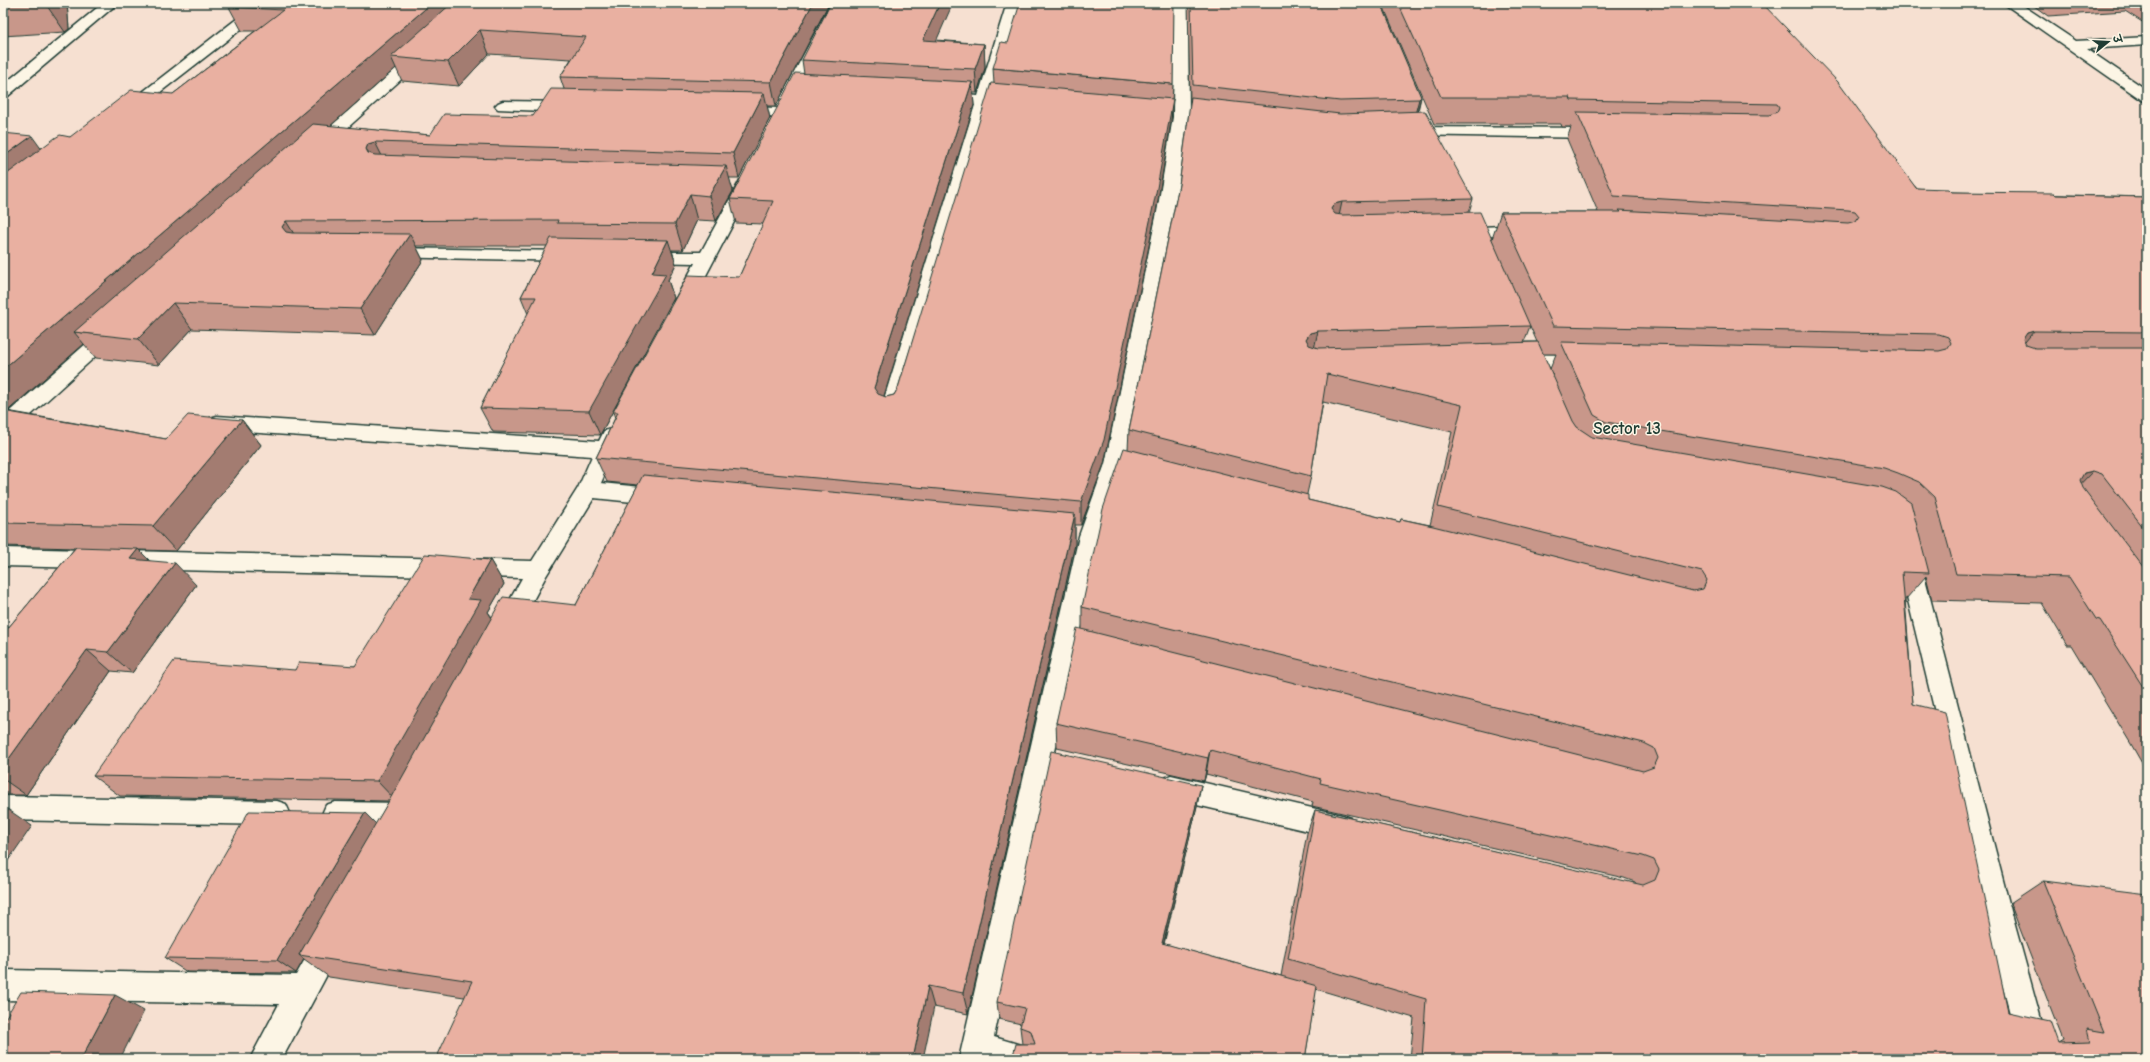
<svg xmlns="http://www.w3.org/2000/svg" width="2150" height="1062" viewBox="0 0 2150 1062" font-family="'Comic Neue','Playpen Sans Deva',sans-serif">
	<rect width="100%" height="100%" fill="#f6e0d1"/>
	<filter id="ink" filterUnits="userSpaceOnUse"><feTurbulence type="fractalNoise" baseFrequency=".025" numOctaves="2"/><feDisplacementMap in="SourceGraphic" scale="8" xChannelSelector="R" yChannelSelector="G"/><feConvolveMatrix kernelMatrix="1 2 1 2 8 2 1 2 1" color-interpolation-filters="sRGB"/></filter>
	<g filter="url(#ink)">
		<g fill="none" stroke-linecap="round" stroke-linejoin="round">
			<defs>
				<path id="minor" d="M 103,3 L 118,3 L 8,96 L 3,98 L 3,85 Z
					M 254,3 L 269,3 L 244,27 L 132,114 L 122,114 L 119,111 L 122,108 L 234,21 Z
					M 831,3 L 845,3 L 796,99 L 793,102 L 783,102 L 780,99 Z
					M 1007,3 L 1021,3 L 993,97 L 1020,100 L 1023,103 L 1020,106 L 990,106 L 900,412 L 897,417 L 890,419 L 883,417 L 880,412 L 975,105 L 938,101 L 935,98 L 938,95 L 943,93 L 978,96 Z
					M 1174,3 L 1188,3 L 1189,117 L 1175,212 L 1125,464 L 1101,536 L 994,1037 L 1031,1048 L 1035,1059 L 959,1059 L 1079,536 L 1105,464 L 1157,212 L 1173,117 Z
					M 2003,3 L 2019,3 L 2076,41 L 2147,37 L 2147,45 L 2087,49 L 2147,90 L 2147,102 L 2142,100 Z
					M 421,50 L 426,51 L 428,54 L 426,57 L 324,149 L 312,149 L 310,146 L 312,143 L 416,51 Z
					M 503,101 L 568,102 L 573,104 L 576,107 L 573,110 L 568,112 L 498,109 L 495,106 L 498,103 Z
					M 739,107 L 781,108 L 786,110 L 789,113 L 786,116 L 781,118 L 734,115 L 731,112 L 734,109 Z
					M 1406,127 L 1599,128 L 1605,130 L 1607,133 L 1605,136 L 1599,138 L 1400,135 L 1398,132 L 1400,129 Z
					M 746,179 L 752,180 L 754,184 L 692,302 L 690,306 L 683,308 L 676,306 L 674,302 L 695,263 L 643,262 L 637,261 L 634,257 L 637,253 L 643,252 L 701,252 L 738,184 L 740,180 Z
					M 1524,225 L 1530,226 L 1533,230 L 1530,234 L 1459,238 L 1453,237 L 1450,233 L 1453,229 L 1459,228 Z
					M 389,248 L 571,251 L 577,252 L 580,256 L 577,260 L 571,261 L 383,257 L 380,253 L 383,249 Z
					M 112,325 L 119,327 L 121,331 L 119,335 L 10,434 L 3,436 L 3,417 L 105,327 Z
					M 1517,354 L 1582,355 L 1589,357 L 1592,362 L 1589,367 L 1582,369 L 1517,368 L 1510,366 L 1507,361 L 1510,356 Z
					M 217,416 L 599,441 L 604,431 L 611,429 L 618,431 L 621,436 L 601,483 L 662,489 L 670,491 L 673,497 L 670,503 L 662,505 L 594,498 L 546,576 L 516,632 L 508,635 L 500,632 L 496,625 L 522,578 L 3,566 L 3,548 L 532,561 L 578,488 L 592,456 L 217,430 L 210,428 L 207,423 L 210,418 Z
					M 1909,550 L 1917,553 L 1920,559 L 2011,911 L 2052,1059 L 2022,1059 L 1983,911 L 1898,559 L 1901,553 Z
					M 1171,775 L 1342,815 L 1351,818 L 1355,827 L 1351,836 L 1342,839 L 1171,799 L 1162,795 L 1158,787 L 1162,779 Z
					M 3,796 L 277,801 L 286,804 L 290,813 L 286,822 L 277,825 L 3,820 Z
					M 335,802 L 404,803 L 413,806 L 417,815 L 413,824 L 404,827 L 335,826 L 326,823 L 322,814 L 326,805 Z
					M 331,927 L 341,931 L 345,941 L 282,1059 L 250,1059 L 279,1004 L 3,1000 L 3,970 L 296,975 L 321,931 Z"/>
			</defs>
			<use href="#minor" stroke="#1f3d34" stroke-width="3"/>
			<use href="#minor" fill="#fcf5e5" fill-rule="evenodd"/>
		</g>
		<path fill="#c8978a" stroke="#1f3d34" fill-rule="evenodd" d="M 3,3 L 67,3 L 69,29 L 65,32 L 3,36 Z
			M 233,3 L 829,3 L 776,106 L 767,106 L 770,118 L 739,178 L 729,178 L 733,191 L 716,221 L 697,220 L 683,250 L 672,250 L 676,264 L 668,280 L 674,298 L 600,435 L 493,432 L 480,408 L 528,314 L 521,297 L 547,246 L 416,246 L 423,260 L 375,335 L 192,329 L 159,365 L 96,358 L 84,344 L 7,411 L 166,439 L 242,420 L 261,445 L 176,551 L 139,550 L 150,561 L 196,585 L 132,673 L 111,671 L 26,795 L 3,795 L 3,634 L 75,548 L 3,546 L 3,133 L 41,148 L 70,137 L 173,94 L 255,31 L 242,31 L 229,7 ZM 489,54 L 571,59 L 560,77 L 564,89 L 533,116 L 430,135 L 330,126 L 396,68 L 402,81 L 459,86 Z
			M 1188,3 L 1381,3 L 1421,97 L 1418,111 L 1473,199 L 1469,212 L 1492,239 L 1501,212 L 1598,212 L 1567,139 L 1571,127 L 1562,127 L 1561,124 L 1434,124 L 1382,3 L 1762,3 L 1916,188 L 1952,192 L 2147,197 L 2147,772 L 2131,744 L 2071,645 L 2067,645 L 2042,603 L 1932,600 L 1926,576 L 1906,599 L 1905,599 L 1913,704 L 2008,1012 L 2058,1043 L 2063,1040 L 2010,903 L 2043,881 L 2147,1059 L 1410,1059 L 1414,1018 L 1316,989 L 1305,1059 L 1023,1044 L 1022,1044 L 1020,1027 L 1021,1024 L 999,1019 L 997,1002 L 1197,807 L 1164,944 L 1281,976 L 1307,833 L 1315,810 L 1636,884 L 1635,882 L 1624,878 L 1312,806 L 1313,802 L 1206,774 L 1204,781 L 1057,748 L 1056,723 L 1082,629 L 1082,607 L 1128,449 L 1129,430 L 1179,185 L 1190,105 ZM 1530,326 L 1537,342 L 1524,342 ZM 1543,354 L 1556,354 L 1550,369 ZM 1323,402 L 1452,432 L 1430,525 L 1401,519 L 1400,522 L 1308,500 L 1307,494 L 1311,476 Z
			M 2030,3 L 2147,3 L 2147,25 L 2125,11 L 2048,16 Z
			M 936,40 L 984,44 L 985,68 L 977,93 L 973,93 L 974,105 L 883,396 L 886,397 L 894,395 L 898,388 L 994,84 L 993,68 L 1173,84 L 1171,122 L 1156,212 L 1104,464 L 1081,525 L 1075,525 L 1075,544 L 968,1014 L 934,1007 L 464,997 L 329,977 L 304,959 L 296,973 L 187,972 L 165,958 L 365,813 L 376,824 L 389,801 L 120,796 L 93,776 L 295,670 L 355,666 L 490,560 L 504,584 L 488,612 L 492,617 L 576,605 L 638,485 L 607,482 L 596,458 L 615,418 L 613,412 L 739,277 L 763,224 L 736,223 L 730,199 L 804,74 L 802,60 Z"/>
		<path fill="#a37b71" stroke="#1f3d34" d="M 45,3 L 67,3 L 69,29 L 65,32 Z
			M 432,3 L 469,3 L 391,57 L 396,68 L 94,334 L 74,332 L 84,344 L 3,415 L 3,369 Z
			M 813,3 L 829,3 L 776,106 L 771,82 Z
			M 940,3 L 953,3 L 926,64 L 923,40 Z
			M 480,30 L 489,54 L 459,86 L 448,62 Z
			M 984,44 L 985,68 L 977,93 L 975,69 Z
			M 972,82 L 974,105 L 879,412 L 874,388 Z
			M 764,93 L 770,118 L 739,178 L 733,153 Z
			M 1421,97 L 1414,124 L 1412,126 L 1419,99 Z
			M 1173,99 L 1171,122 L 1156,212 L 1104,464 L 1081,525 L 1081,502 Z
			M 32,136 L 50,161 L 3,197 L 3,157 Z
			M 375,142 L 388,168 L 382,170 L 366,149 L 368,144 Z
			M 726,166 L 733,191 L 716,221 L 709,196 Z
			M 690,194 L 697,220 L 683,250 L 675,224 Z
			M 1342,202 L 1336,230 L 1331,209 L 1334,204 Z
			M 286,221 L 302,247 L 298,253 L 282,227 Z
			M 410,234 L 423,260 L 375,335 L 360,309 Z
			M 668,240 L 676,264 L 668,280 L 674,298 L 600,435 L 589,411 L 652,273 Z
			M 173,303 L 192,329 L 159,365 L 138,339 Z
			M 1318,331 L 1312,358 L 1306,339 L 1310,333 Z
			M 2034,331 L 2012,358 L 2005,361 L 2027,333 Z
			M 242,420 L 261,445 L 176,551 L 153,526 Z
			M 2093,471 L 2066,499 L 2084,473 Z
			M 1075,514 L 1075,544 L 968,1014 L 963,993 Z
			M 138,549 L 160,571 L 130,559 Z
			M 490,560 L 504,584 L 488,612 L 495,623 L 396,801 L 377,781 L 468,599 Z
			M 175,563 L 196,585 L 132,673 L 108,652 Z
			M 87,650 L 111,671 L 26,795 L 3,779 L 3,767 Z
			M 1210,750 L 1206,774 L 1204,781 L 1208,758 Z
			M 1201,785 L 1197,807 L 1159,962 L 1162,943 Z
			M 3,806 L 32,826 L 3,868 Z
			M 365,813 L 380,828 L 299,955 L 304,959 L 296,973 L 277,960 Z
			M 928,986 L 934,1007 L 923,1059 L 913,1059 Z
			M 115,995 L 144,1011 L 120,1059 L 81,1059 Z"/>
		<path fill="#e9b0a1" stroke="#1f3d34" d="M 233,3 L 432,3 L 3,369 L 3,177 L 55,138 L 60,135 L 70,137 L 131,90 L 173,94 L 283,10 L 229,7 Z
			M 452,3 L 813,3 L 771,82 L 560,77 L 586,37 L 480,30 L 448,62 L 391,57 Z
			M 831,3 L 940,3 L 923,40 L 984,44 L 975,69 L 802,60 Z
			M 1020,3 L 1174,3 L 1173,84 L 993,68 L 1001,42 L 1008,43 Z
			M 1191,3 L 1381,3 L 1421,97 L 1419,99 L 1340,101 L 1193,85 Z
			M 1398,3 L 1762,3 L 1838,82 L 1916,188 L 1949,189 L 1952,192 L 2054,193 L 2056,195 L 2147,197 L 2147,332 L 2034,331 L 2027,333 L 2023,339 L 2026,345 L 2035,348 L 2147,348 L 2147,532 L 2102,474 L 2093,471 L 2084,473 L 2080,480 L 2083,488 L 2147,572 L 2147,693 L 2100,620 L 2096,619 L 2069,577 L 1956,574 L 1935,497 L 1919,482 L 1898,473 L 1884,468 L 1606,422 L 1594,415 L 1561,342 L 1939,351 L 1947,349 L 1951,343 L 1948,337 L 1939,334 L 1553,326 L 1501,212 L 1621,212 L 1619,210 L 1848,223 L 1856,221 L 1859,216 L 1855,211 L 1848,210 L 1614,196 L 1577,112 L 1769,115 L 1777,112 L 1779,107 L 1777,104 L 1571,100 L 1570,97 L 1441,97 Z
			M 795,73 L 972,82 L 874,388 L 878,394 L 886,397 L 894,395 L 898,388 L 991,83 L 1173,99 L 1157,188 L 1104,440 L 1081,502 L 596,458 L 618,412 L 613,412 L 688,275 L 739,277 L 773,201 L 730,199 Z
			M 551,89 L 764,93 L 733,153 L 375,142 L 368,144 L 366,149 L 368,153 L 375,155 L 726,166 L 709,196 L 690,194 L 675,224 L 557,223 L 558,220 L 286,221 L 282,227 L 286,232 L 292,233 L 410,234 L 360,309 L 173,303 L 138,339 L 74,332 L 313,124 L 430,135 L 444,114 L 533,116 Z
			M 1191,97 L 1340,114 L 1425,111 L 1473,199 L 1342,202 L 1334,204 L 1331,209 L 1335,214 L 1342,215 L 1480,212 L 1530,326 L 1318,331 L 1310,333 L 1306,339 L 1309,345 L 1318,348 L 1538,342 L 1573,421 L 1577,427 L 1592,437 L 1882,487 L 1896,492 L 1911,503 L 1929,573 L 1902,572 L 1913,704 L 1945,712 L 2008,1012 L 2050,1021 L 2058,1043 L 2090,1042 L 2087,1029 L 2104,1032 L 2043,881 L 2147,894 L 2147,1059 L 1422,1059 L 1426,999 L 1288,959 L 1315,810 L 1643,885 L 1655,880 L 1659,870 L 1654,860 L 1643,856 L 1320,783 L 1321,779 L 1210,750 L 1208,758 L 1056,723 L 1077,628 L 1643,771 L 1654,767 L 1658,758 L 1654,748 L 1644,743 L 1082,607 L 1103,509 L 1124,448 L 1308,495 L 1308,500 L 1400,522 L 1401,519 L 1433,526 L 1693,591 L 1703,589 L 1707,580 L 1702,572 L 1438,507 L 1462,405 L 1327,374 L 1311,476 L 1129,430 L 1179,185 Z
			M 3,133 L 32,136 L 3,157 Z
			M 551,238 L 668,240 L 652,273 L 666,274 L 589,411 L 480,408 L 536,297 L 521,297 Z
			M 3,411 L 166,439 L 188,415 L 242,420 L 153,526 L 3,523 Z
			M 643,475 L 1075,514 L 963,993 L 928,986 L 913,1059 L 436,1059 L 472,981 L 299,955 L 390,799 L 503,597 L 576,605 Z
			M 76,547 L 138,549 L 130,559 L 175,563 L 108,652 L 87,650 L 3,767 L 3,634 Z
			M 425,554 L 490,560 L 468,599 L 481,600 L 377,781 L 93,776 L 174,661 L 295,670 L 299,662 L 355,666 Z
			M 1051,751 L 1201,785 L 1162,943 L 1317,986 L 1305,1059 L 1012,1059 L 1016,1044 L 1035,1044 L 1031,1031 L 1020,1027 L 1025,1008 L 997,1002 Z
			M 249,811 L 365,813 L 277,960 L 165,958 Z
			M 21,992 L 115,995 L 81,1059 L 3,1059 L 3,1022 Z
			M 251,1057 L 265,1059 L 250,1059 Z"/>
	</g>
	<g text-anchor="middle" stroke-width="3" stroke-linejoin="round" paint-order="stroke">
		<g font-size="17" font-weight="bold" fill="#1f3d34" stroke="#fcf5e5">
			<text x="1627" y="434">Sector 13</text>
		</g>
	</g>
	<rect width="2150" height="1062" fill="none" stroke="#fcf5e5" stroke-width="16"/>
	<rect x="8" y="8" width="2134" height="1046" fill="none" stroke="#1f3d34" stroke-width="1.5" filter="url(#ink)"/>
	<g transform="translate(2108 42) rotate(72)" stroke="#fcf5e5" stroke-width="3" paint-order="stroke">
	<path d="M0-3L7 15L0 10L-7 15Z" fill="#1f3d34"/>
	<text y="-6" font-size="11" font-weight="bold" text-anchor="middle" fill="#1f3d34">उ</text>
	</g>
</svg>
